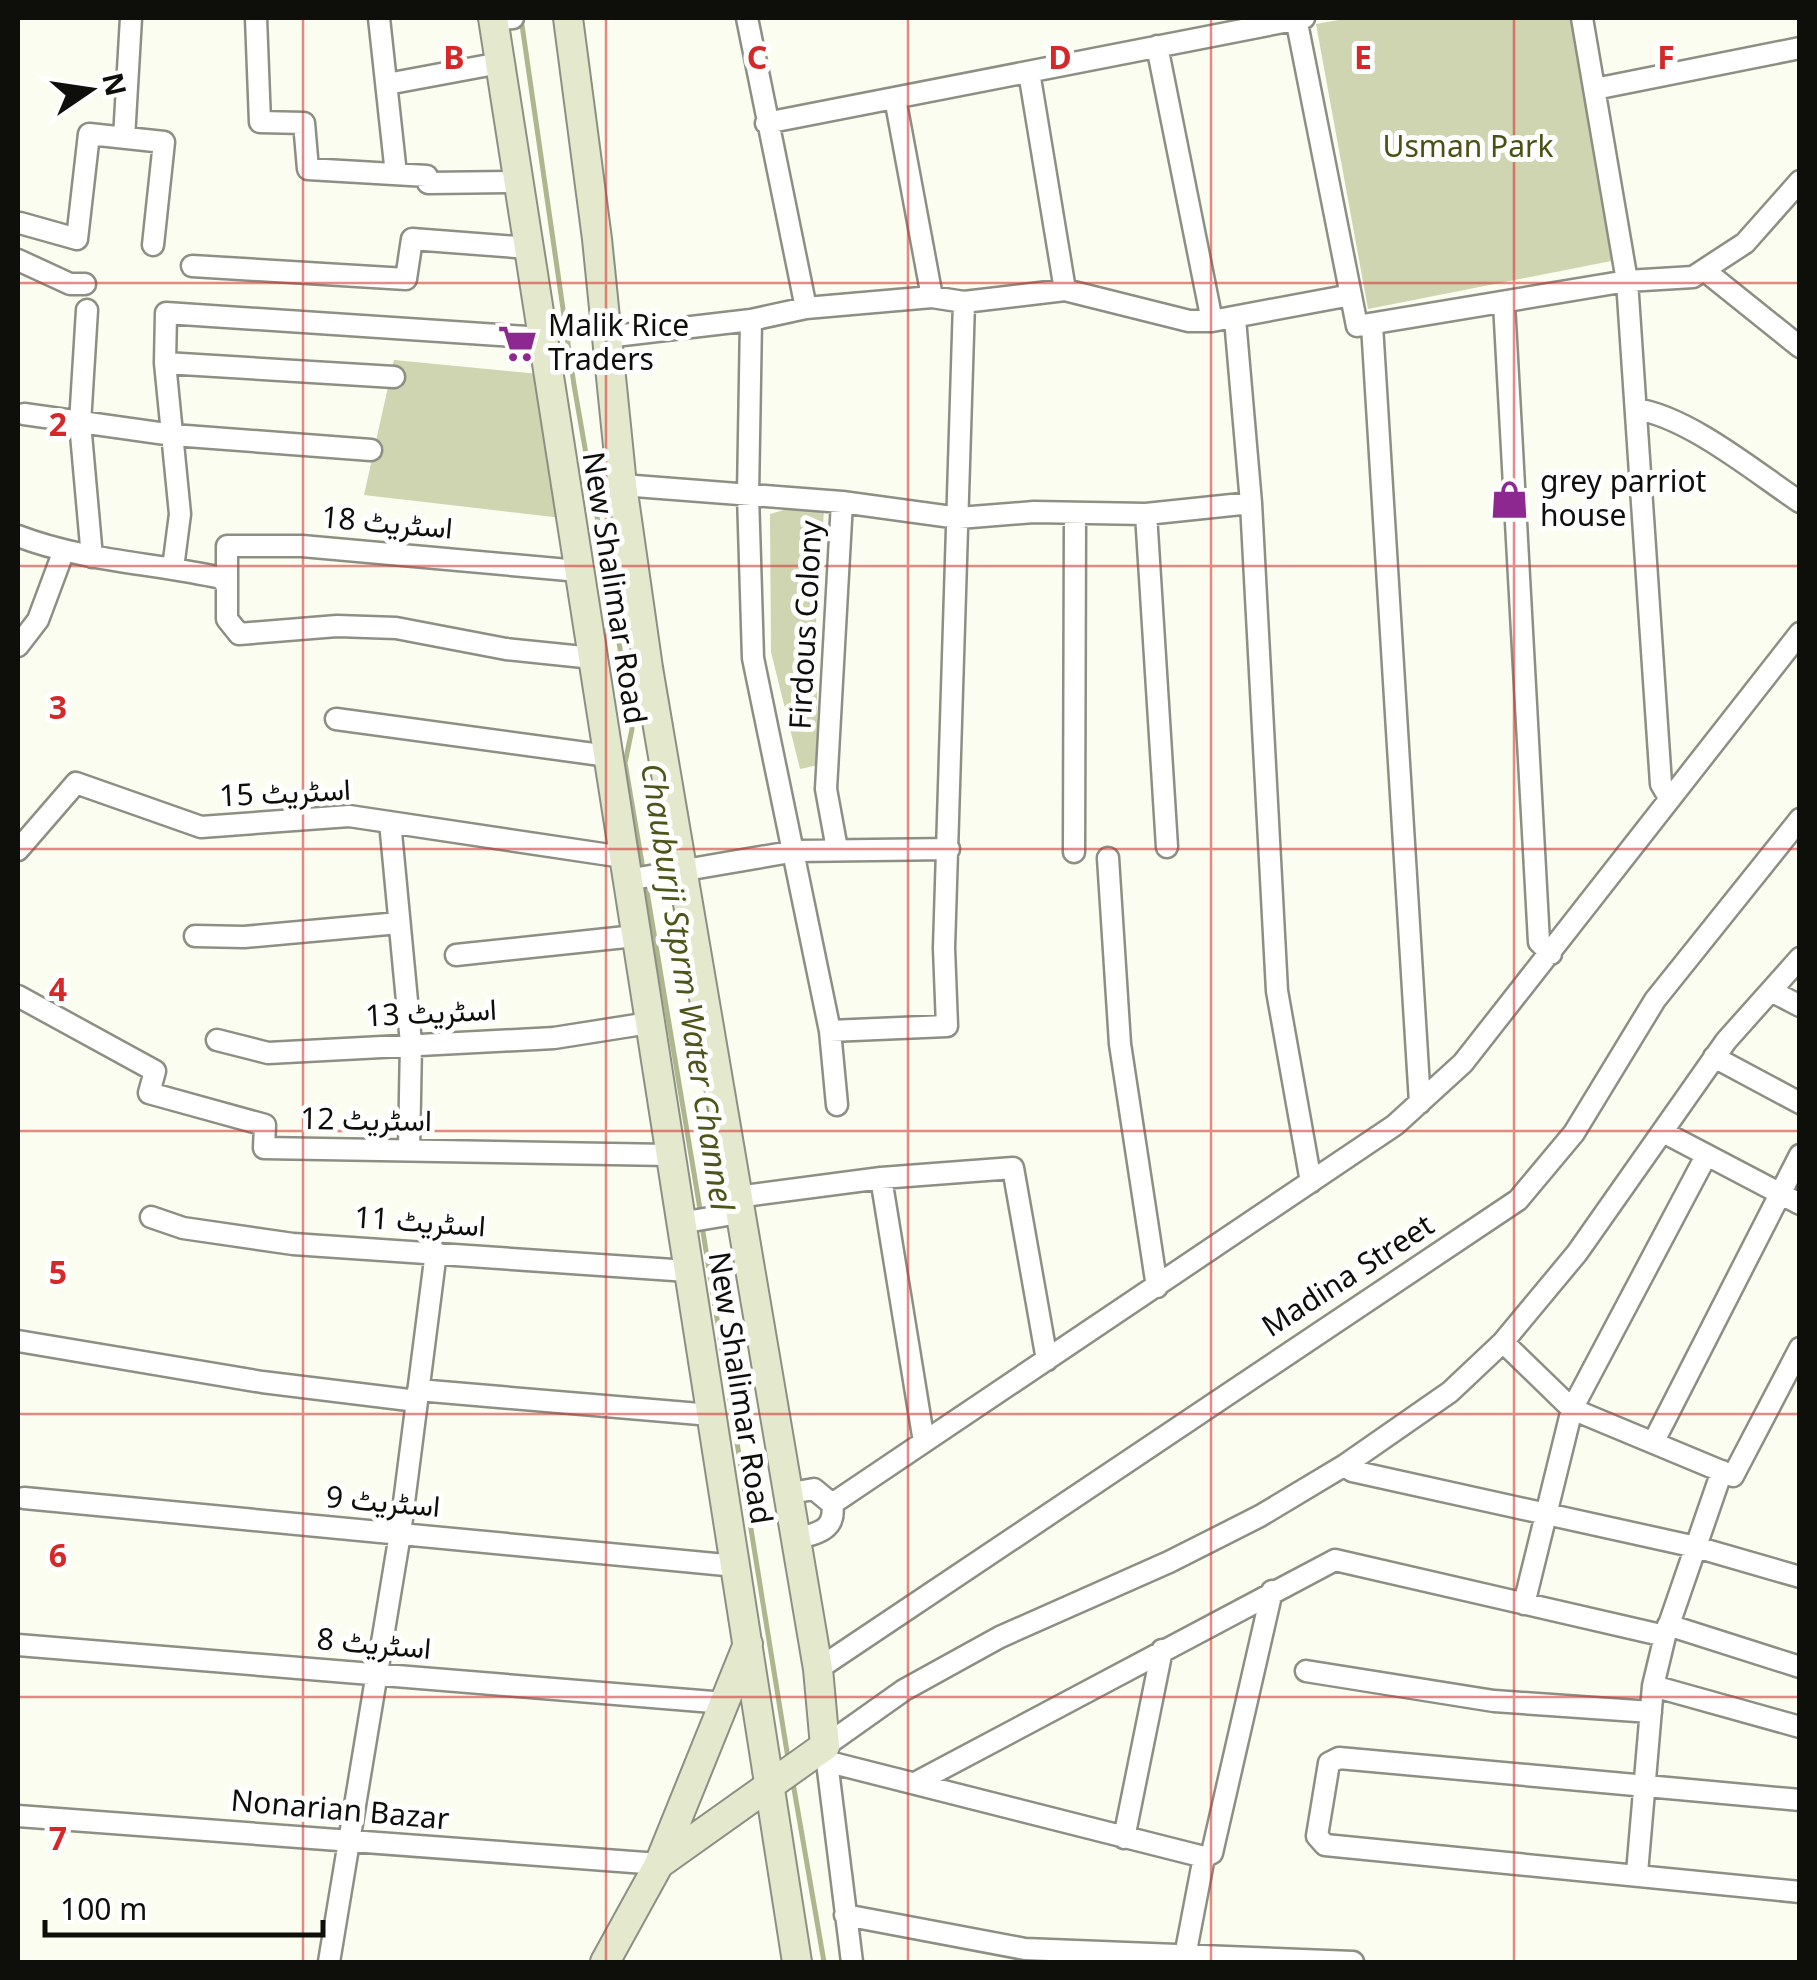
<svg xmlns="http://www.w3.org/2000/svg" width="1817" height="1980" viewBox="0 0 1817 1980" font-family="'Noto Sans',Vazirmatn,sans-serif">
	<rect width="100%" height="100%" fill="#fafdef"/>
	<path fill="#ced5b0" d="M 1350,18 L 1576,18 L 1616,260 L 1368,309 L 1316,24 Z
		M 394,360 L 548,375 L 571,519 L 364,495 Z
		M 825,498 L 816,613 L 818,765 L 800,769 L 771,652 L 770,514 Z"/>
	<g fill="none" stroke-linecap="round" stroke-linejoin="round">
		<path stroke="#aeb690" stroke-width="5" d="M 521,18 L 574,385 L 622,660 L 632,729 L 625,763 L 643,869
			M 645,880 L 701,1215
			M 702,1226 L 788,1758
			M 793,1783 L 824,1962"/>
		<defs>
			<path id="street" d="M 256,18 L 260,122 L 304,123 L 308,169 L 427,176 L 428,183 L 518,182
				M 379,18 L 396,174
				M 747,18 L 806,308
				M 1296,18 L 1357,326 L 1627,281 L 1693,277 L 1745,243 L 1800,181
				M 1582,18 L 1627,281 L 1661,784 L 1668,796
				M 493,20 L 513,18
				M 1157,46 L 1212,321
				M 1029,72 L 1065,290
				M 387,84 L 500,63
				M 1595,89 L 1800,48
				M 895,98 L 932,297
				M 766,123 L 1304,18
				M 124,138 L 131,18
				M 20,223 L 77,239 L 89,134 L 164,142 L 153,245
				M 18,260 L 70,284 L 85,284
				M 192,266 L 406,279 L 412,239 L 529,248
				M 1704,270 L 1800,347
				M 1504,303 L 1539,942 L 1551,954
				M 87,310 L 80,423 L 92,557
				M 1235,319 L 1251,503 L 1277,991 L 1311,1182
				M 751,320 L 748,495 L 753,658 L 830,1031 L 837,1105
				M 1372,325 L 1420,1103
				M 606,337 L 751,320 L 806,308 L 932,297 L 964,302 L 1065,290 L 1189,321 L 1212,321 L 1351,295
				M 165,363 L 394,377
				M 1636,409 C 1689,417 1755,472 1800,502
				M 24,414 L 173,435 L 371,450
				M 622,485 L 842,502 L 959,518 L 1034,512 L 1146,514 L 1251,503
				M 1146,514 L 1167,847
				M 18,536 C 83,561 153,563 221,578 L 225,583
				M 173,568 L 180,514 L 165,363 L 166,313 L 543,338
				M 579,571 L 302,546 L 227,546 L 227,619 L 239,634 L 337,626 L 396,628 L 506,649 L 593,658
				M 18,646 L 38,620 L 63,553
				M 336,719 L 608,756
				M 390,822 L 411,1043 L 409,1150
				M 837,849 L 826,789 L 842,502
				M 18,850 L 76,783 L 201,827 L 349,816 L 623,857
				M 1074,852 L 1075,513
				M 1108,858 L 1120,1044 L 1157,1287
				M 627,880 L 796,851 L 949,849
				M 195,936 L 244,937 L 399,923
				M 456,955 L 635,936
				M 1773,992 L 1800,1006
				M 18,996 L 155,1071 L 149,1093 L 265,1125 L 264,1148 L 669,1155
				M 830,1031 L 947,1026 L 944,948 L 964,302
				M 217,1040 L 268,1053 L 554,1038 L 649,1023
				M 1714,1057 L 1800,1103
				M 1663,1132 L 1800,1204
				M 881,1178 L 924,1442
				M 737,1197 L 881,1178 L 1013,1168 L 1047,1360
				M 151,1217 L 183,1228 L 293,1244 L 688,1271
				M 680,1223 L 739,1213
				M 18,1341 L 262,1382 L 417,1401
				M 1503,1342 L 1572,1409 L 1733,1476 L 1800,1348
				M 418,1390 L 711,1415
				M 1654,1441 L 1800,1155
				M 1345,1465 L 1352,1471 L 1696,1547 L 1800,1577
				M 785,1494 L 814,1489 L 832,1504 L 1395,1125 L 1463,1063 L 1800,633
				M 24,1498 L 736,1566
				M 794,1539 C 815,1534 837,1531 832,1504
				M 1524,1604 L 1572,1409 L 1706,1156
				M 1668,1625 L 1800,1667
				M 18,1645 L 725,1703
				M 818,1669 L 1518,1200 L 1574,1133 L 1655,1000 L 1800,819
				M 1306,1671 L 1494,1701 L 1651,1712
				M 1653,1686 L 1800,1727
				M 829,1762 L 1204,1857
				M 915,1783 L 1335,1560 L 1665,1636
				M 1800,1800 L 1339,1758 L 1329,1763 L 1317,1836 L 1325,1845 L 1800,1892
				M 18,1816 L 659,1864
				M 1124,1838 L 1162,1650
				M 1637,1873 L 1653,1686 L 1665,1636 L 1722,1471
				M 845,1915 L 1025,1949 L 1353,1962
				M 1185,1956 L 1204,1857 L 1212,1853 L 1272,1591
				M 329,1962 L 400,1534 L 436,1252
				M 852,1962 L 825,1746 L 904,1690 L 1000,1637 L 1169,1562 L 1260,1516 L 1345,1465 L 1450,1392 L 1503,1342 L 1577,1253 L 1726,1041 L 1800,958"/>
			<path id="secondary" d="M 493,18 L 797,1962
				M 568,18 L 597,239 L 622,485 L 648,668 L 818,1669 L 825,1746 L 659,1864
				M 605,1962 L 659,1864 L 748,1644"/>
		</defs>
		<use href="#street" stroke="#8c8f83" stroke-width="25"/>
		<use href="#secondary" stroke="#8c8f83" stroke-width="32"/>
		<use href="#street" stroke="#fff" stroke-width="20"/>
		<use href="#secondary" stroke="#e4e8cd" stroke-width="28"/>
	</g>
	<path fill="none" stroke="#d62828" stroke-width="2.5" stroke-opacity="0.55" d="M 303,18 L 303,1962M 606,18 L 606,1962M 908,18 L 908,1962M 1211,18 L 1211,1962M 1514,18 L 1514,1962M 18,283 L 1800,283M 18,566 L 1800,566M 18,849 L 1800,849M 18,1131 L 1800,1131M 18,1414 L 1800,1414M 18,1697 L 1800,1697"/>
	<defs>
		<symbol id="supermarket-bare" viewBox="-9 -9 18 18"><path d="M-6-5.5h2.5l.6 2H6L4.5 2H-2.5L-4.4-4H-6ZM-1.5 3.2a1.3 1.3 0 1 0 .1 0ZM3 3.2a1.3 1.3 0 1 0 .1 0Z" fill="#8c288f" stroke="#fff" stroke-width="2.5" paint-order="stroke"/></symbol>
		<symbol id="shop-bare" viewBox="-9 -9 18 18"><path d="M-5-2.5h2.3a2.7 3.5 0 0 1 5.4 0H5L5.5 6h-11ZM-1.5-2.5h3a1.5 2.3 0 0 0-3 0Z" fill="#8c288f" stroke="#fff" stroke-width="2.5" paint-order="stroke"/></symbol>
	</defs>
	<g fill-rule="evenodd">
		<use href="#supermarket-bare" x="490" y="316" width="55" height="55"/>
		<use href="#shop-bare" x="1482" y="472" width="55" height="55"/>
	</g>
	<g text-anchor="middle" stroke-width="10" stroke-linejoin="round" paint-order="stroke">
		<g font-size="30" fill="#495115" stroke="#fff">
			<text x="1468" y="157">Usman Park</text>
		</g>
		<g font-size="30" fill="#0e0f0b" stroke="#fff" text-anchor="start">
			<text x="548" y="336">Malik Rice<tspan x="548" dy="34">Traders</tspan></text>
			<text x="1540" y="492">grey parriot<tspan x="1540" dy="34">house</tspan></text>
		</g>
		<g font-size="30" fill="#0e0f0b" stroke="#fff">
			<text transform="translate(387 523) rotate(5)" y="10">اسٹریٹ 18</text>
			<text transform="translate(614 588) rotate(81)" y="10">New Shalimar Road</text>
			<text transform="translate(806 625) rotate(-87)" y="10">Firdous Colony</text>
			<text transform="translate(285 793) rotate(-3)" y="10">اسٹریٹ 15</text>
			<text transform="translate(431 1013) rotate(-3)" y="10">اسٹریٹ 13</text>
			<text transform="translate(366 1120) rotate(1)" y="10">اسٹریٹ 12</text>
			<text transform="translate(420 1222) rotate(4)" y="10">اسٹریٹ 11</text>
			<text transform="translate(1348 1276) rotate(-33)" y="10">Madina Street</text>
			<text transform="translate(740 1388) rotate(81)" y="10">New Shalimar Road</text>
			<text transform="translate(383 1502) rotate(5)" y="10">اسٹریٹ 9</text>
			<text transform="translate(374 1644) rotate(5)" y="10">اسٹریٹ 8</text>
			<text transform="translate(340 1810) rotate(5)" y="10">Nonarian Bazar</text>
		</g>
		<g font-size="32" font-style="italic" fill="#4d5519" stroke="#fff">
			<text transform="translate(687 987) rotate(81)" y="11">Chauburji Stprm Water Channel</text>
		</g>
	</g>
	<g font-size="32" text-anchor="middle" font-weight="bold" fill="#d62828" stroke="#fff" stroke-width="10" stroke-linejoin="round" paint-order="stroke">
		<text x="454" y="69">B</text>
		<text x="757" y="69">C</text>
		<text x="1060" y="69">D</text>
		<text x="1363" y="69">E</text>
		<text x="1666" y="69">F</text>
		<text x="58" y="436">2</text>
		<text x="58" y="719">3</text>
		<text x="58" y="1001">4</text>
		<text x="58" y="1284">5</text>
		<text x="58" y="1567">6</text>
		<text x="58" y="1850">7</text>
	</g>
	<rect width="1817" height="1980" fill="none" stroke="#0e0f0b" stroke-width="40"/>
	<g transform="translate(90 90) rotate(77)" stroke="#ffffff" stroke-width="8" paint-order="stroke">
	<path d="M0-8L18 38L0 25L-18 38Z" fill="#0e0f0b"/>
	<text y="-15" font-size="28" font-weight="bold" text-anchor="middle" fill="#0e0f0b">N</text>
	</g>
	<path d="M45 1920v15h278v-15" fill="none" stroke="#0e0f0b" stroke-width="5"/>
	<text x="60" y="1920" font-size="30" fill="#0e0f0b" stroke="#ffffff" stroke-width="8" paint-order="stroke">100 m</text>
</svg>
